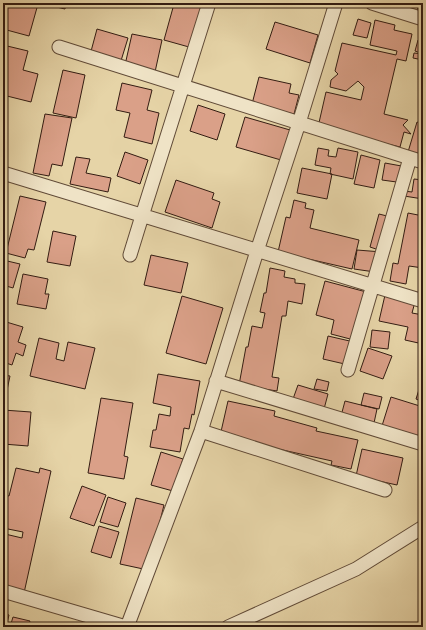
<svg xmlns="http://www.w3.org/2000/svg" width="426" height="630" viewBox="0 0 426 630" font-family="'IM FELL DW Pica',serif">
	<rect width="100%" height="100%" fill="#e6d4a7"/>
	<filter id="stains"><feTurbulence type="fractalNoise" baseFrequency=".005" numOctaves="4"/><feColorMatrix values="0 0 0 0 .2 0 0 0 0 .09 0 0 0 0 .02 0 0 0 .5 -.17"/></filter>
	<radialGradient id="worn" r=".72"><stop offset=".6" stop-color="#630" stop-opacity="0"/><stop offset="1" stop-color="#630" stop-opacity=".3"/></radialGradient>
	<path fill="#daa088" stroke="#331c12" d="M 8,3 L 38,4 L 29,36 L 3,29 L 3,20 Z
		M 40,3 L 66,3 L 65,9 Z
		M 176,3 L 203,3 L 189,47 L 164,40 L 174,4 L 176,5 Z
		M 394,3 L 407,3 L 406,7 Z
		M 419,3 L 423,3 L 423,14 L 417,13 Z
		M 358,19 L 371,23 L 367,38 L 353,35 Z
		M 375,20 L 395,25 L 394,30 L 412,34 L 406,61 L 397,59 L 384,114 L 408,120 L 403,125 L 411,134 L 404,132 L 400,147 L 318,127 L 326,92 L 361,100 L 364,87 L 358,81 L 346,91 L 330,87 L 331,80 L 338,74 L 335,71 L 342,43 L 396,55 L 397,51 L 370,45 Z
		M 275,22 L 318,35 L 310,63 L 266,49 Z
		M 97,29 L 128,38 L 120,64 L 90,55 Z
		M 132,34 L 162,40 L 155,72 L 125,65 Z
		M 418,40 L 423,41 L 423,54 L 415,51 Z
		M 3,45 L 28,51 L 23,70 L 38,74 L 31,102 L 3,95 L 3,81 L 5,73 L 3,73 Z
		M 414,53 L 423,54 L 423,60 L 413,58 Z
		M 63,70 L 85,75 L 76,118 L 53,113 Z
		M 259,77 L 291,84 L 289,93 L 299,95 L 294,114 L 252,104 Z
		M 122,83 L 152,90 L 147,110 L 159,113 L 152,144 L 124,137 L 130,113 L 116,110 Z
		M 198,105 L 225,114 L 217,140 L 190,131 Z
		M 45,114 L 72,118 L 62,166 L 52,164 L 49,176 L 33,173 Z
		M 245,117 L 290,130 L 281,160 L 236,147 Z
		M 417,122 L 423,124 L 423,157 L 408,152 Z
		M 318,148 L 329,150 L 328,156 L 336,157 L 338,148 L 358,152 L 353,179 L 330,174 L 331,168 L 315,165 Z
		M 125,152 L 148,160 L 140,184 L 117,176 Z
		M 361,155 L 380,160 L 374,188 L 354,184 Z
		M 76,157 L 90,159 L 86,173 L 111,178 L 108,192 L 70,184 Z
		M 385,163 L 407,167 L 404,183 L 382,180 Z
		M 302,168 L 332,174 L 327,199 L 297,193 Z
		M 414,179 L 423,180 L 423,199 L 404,196 L 404,191 L 412,192 Z
		M 176,180 L 214,193 L 212,199 L 220,202 L 212,228 L 165,212 Z
		M 20,196 L 46,202 L 34,250 L 28,249 L 25,258 L 6,253 Z
		M 294,200 L 306,203 L 305,208 L 314,210 L 310,228 L 359,240 L 352,269 L 278,252 L 286,217 L 290,218 Z
		M 408,213 L 423,216 L 423,268 L 409,266 L 406,284 L 390,281 L 393,263 L 398,264 Z
		M 379,214 L 395,218 L 385,252 L 370,247 Z
		M 53,231 L 76,236 L 70,266 L 47,262 Z
		M 357,250 L 382,252 L 375,272 L 354,269 Z
		M 151,255 L 188,263 L 181,293 L 144,285 Z
		M 3,260 L 20,264 L 13,288 L 3,285 Z
		M 270,268 L 285,271 L 284,277 L 295,279 L 295,283 L 305,284 L 302,304 L 288,301 L 286,316 L 282,316 L 272,377 L 279,378 L 277,391 L 239,385 L 246,347 L 248,347 L 252,326 L 262,328 L 265,313 L 260,312 L 264,293 L 266,293 Z
		M 23,274 L 48,279 L 45,294 L 49,294 L 46,309 L 17,304 Z
		M 423,274 L 423,294 L 419,293 Z
		M 325,281 L 374,294 L 354,340 L 331,334 L 334,320 L 316,315 Z
		M 385,295 L 415,302 L 412,313 L 423,315 L 423,344 L 405,340 L 408,327 L 379,321 Z
		M 182,296 L 223,308 L 206,364 L 166,353 Z
		M 3,321 L 23,327 L 18,342 L 26,345 L 23,356 L 16,353 L 12,365 L 3,362 Z
		M 372,330 L 390,332 L 388,349 L 370,347 Z
		M 328,336 L 354,342 L 349,365 L 323,359 Z
		M 39,338 L 59,343 L 56,359 L 64,361 L 68,342 L 95,348 L 85,389 L 30,376 Z
		M 368,348 L 392,356 L 383,379 L 360,371 Z
		M 158,374 L 200,381 L 194,415 L 192,414 L 189,429 L 184,428 L 180,452 L 150,447 L 153,430 L 156,430 L 159,414 L 170,416 L 171,407 L 153,403 Z
		M 3,375 L 10,376 L 6,395 L 3,394 Z
		M 317,379 L 329,382 L 327,391 L 314,389 Z
		M 422,380 L 423,380 L 423,402 L 416,399 Z
		M 298,385 L 328,394 L 324,409 L 293,399 Z
		M 364,393 L 382,397 L 379,409 L 361,405 Z
		M 391,397 L 423,407 L 423,442 L 381,429 Z
		M 101,398 L 133,403 L 124,456 L 128,457 L 124,479 L 88,473 Z
		M 228,401 L 275,411 L 274,416 L 317,428 L 316,431 L 358,440 L 351,469 L 331,465 L 332,461 L 220,436 Z
		M 345,401 L 377,409 L 374,423 L 341,416 Z
		M 3,410 L 31,412 L 28,446 L 3,444 Z
		M 362,449 L 403,458 L 397,485 L 356,476 Z
		M 161,452 L 183,459 L 173,491 L 151,485 Z
		M 16,468 L 39,473 L 40,468 L 51,471 L 24,593 L 3,588 L 3,541 L 5,534 L 22,538 L 23,532 L 3,528 L 3,503 L 5,495 L 9,496 Z
		M 82,486 L 106,495 L 94,526 L 70,518 Z
		M 108,497 L 126,503 L 118,527 L 100,522 Z
		M 136,498 L 164,505 L 148,570 L 120,564 Z
		M 99,526 L 119,532 L 111,558 L 91,552 Z
		M 3,613 L 9,615 L 6,627 L 3,627 Z
		M 13,617 L 30,621 L 28,627 L 10,627 Z"/>
	<g fill="none" stroke-linecap="round" stroke-linejoin="round">
		<defs>
			<path id="minor" d="M 372,3 L 423,19
				M 59,47 L 423,162
				M 3,173 L 423,301
				M 130,255 L 142,216 L 209,3
				M 348,370 L 410,158
				M 216,381 L 423,444
				M 201,431 L 385,490
				M 3,591 L 126,627
				M 127,627 L 201,431 L 257,251 L 299,123 L 336,3
				M 228,627 L 356,569 L 423,527"/>
		</defs>
		<use href="#minor" stroke="#604a37" stroke-width="15"/>
		<use href="#minor" stroke="#efe3c6" stroke-width="13"/>
	</g>
	<rect width="426" height="630" fill="none" stroke="#e6d4a7" stroke-width="16"/>
	<rect x="4" y="4" width="418" height="622" fill="none" stroke="#331c12" stroke-width="2"/>
	<rect x="8" y="8" width="410" height="614" fill="none" stroke="#331c12"/>
	<rect width="100%" height="100%" filter="url(#stains)"/>
	<rect width="100%" height="100%" fill="url(#worn)"/>
</svg>
